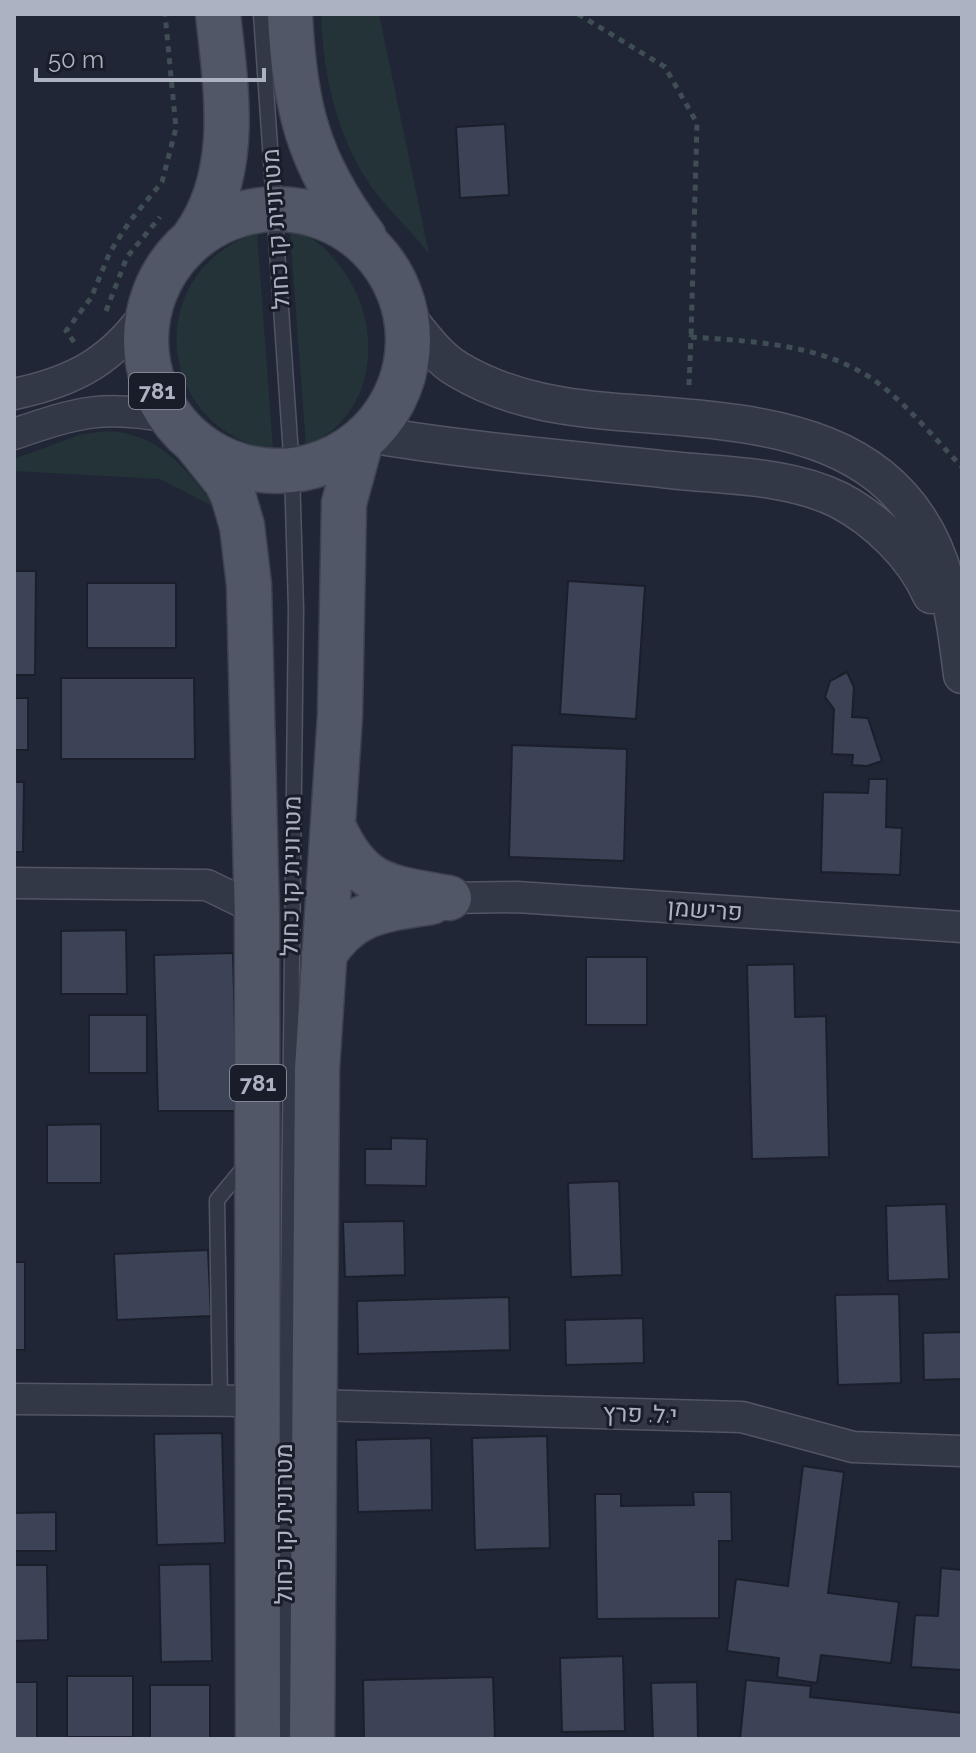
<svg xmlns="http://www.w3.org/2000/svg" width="976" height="1753" viewBox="0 0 976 1753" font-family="Raleway,Heebo,sans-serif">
	<rect width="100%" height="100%" fill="#202635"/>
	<path fill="#233337" d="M 321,14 L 379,14 L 429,254 C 412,231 390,212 373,189 C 337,138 323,76 321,14 Z
		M 290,232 C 313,235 325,247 339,265 C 385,321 379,416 306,446 Z
		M 257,233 L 273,449 L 273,450 C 154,429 141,271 257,233 Z
		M 104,431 C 157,431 186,468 216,508 L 160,479 L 14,471 L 14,459 L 79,435 Z"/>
	<path fill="#3c4356" stroke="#1b1f2c" stroke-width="2" d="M 505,124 L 509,195 L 460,198 L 456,127 Z
		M 14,571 L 36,571 L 35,675 L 14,675 Z
		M 568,581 L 645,586 L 636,719 L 560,714 Z
		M 87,583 L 176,583 L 176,648 L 87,648 Z
		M 847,672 L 854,687 L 852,717 L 868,718 L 882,761 L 867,766 L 852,765 L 853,755 L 832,754 L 834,709 L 825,697 L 830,681 Z
		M 61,678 L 194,678 L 195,759 L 61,759 Z
		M 14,698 L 28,698 L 28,750 L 14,750 Z
		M 512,745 L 627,749 L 624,861 L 509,857 Z
		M 869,779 L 887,779 L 886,827 L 902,828 L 900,875 L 821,872 L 823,792 L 868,793 Z
		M 14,782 L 24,782 L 23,852 L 14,852 Z
		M 126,930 L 127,994 L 61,994 L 61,931 Z
		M 233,953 L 237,1111 L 158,1111 L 154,955 Z
		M 586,957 L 647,957 L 647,1025 L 586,1025 Z
		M 794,964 L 795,1017 L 826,1016 L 829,1157 L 752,1159 L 747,965 Z
		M 89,1015 L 147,1015 L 147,1073 L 89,1073 Z
		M 101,1124 L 101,1183 L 47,1183 L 47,1125 Z
		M 391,1138 L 427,1139 L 426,1186 L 365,1185 L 365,1149 L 391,1149 Z
		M 619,1181 L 622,1275 L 571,1277 L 568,1183 Z
		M 946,1204 L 949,1279 L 888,1281 L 886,1206 Z
		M 404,1221 L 405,1275 L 345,1277 L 343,1222 Z
		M 208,1250 L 211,1316 L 117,1320 L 114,1254 Z
		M 14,1262 L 25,1262 L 25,1350 L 14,1350 Z
		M 899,1294 L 901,1383 L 838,1385 L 835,1295 Z
		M 509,1297 L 510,1350 L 358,1354 L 357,1301 Z
		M 643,1318 L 644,1363 L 566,1365 L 565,1320 Z
		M 962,1332 L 962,1379 L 924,1380 L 923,1333 Z
		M 222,1433 L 225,1543 L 157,1545 L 154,1434 Z
		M 547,1436 L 550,1548 L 475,1550 L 472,1438 Z
		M 431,1438 L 432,1510 L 358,1512 L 356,1440 Z
		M 803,1466 L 844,1472 L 828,1593 L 899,1602 L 891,1663 L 821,1655 L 817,1683 L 777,1677 L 779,1658 L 727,1651 L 736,1579 L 788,1586 Z
		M 693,1492 L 731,1492 L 732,1541 L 719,1541 L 719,1618 L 597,1619 L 595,1494 L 621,1494 L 621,1506 L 694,1505 Z
		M 56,1512 L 56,1551 L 14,1551 L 14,1513 Z
		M 210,1564 L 212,1661 L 161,1662 L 159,1565 Z
		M 14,1565 L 47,1565 L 48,1640 L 14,1641 Z
		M 941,1568 L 962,1570 L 962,1670 L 911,1667 L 915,1615 L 938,1616 Z
		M 623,1656 L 625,1731 L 562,1732 L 560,1658 Z
		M 67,1676 L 133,1676 L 133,1737 L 67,1737 Z
		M 493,1677 L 495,1739 L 364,1739 L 363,1680 Z
		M 746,1680 L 811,1686 L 810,1697 L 962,1713 L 962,1739 L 740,1739 Z
		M 14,1682 L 37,1682 L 37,1739 L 14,1739 Z
		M 697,1682 L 698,1739 L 653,1739 L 651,1683 Z
		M 150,1685 L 210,1685 L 210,1739 L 150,1739 Z"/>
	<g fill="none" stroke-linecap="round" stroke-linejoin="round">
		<defs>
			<path id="service" d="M 261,14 L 292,470 L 296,609 L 283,1739
				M 220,1399 L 217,1200 L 246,1165"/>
			<path id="minor" d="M 14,394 C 77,381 115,359 151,305
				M 14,434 C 78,412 105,404 173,418
				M 14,883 L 207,885 L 244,903 L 257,920
				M 449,898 L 517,897 L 962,927
				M 14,1399 L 260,1401
				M 313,1405 L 742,1417 L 853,1447 L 962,1451"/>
			<path id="tertiary" d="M 406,316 C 421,334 436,356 457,369 C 510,401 570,409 632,413 C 760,423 903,429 945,579 C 954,610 958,643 962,675
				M 368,434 C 469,451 570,459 671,470 C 726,476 789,475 839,500 C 877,520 914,556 931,595"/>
			<path id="primary" d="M 290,14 C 294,106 308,162 364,237
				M146 340a131 131 0 1 1 262 0a131 131 0 1 1-262 0Z
				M 193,239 C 241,173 226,89 218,14
				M 194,441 L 226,481 L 233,495 L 242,526 L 249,585 L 257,920 L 258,1739
				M 334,828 C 361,888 389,887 449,898
				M 324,955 C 351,911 383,910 431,902
				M 312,1739 L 317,1069 L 340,715 L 344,503 L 361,441"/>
		</defs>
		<use href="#service" stroke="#515564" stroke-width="17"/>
		<use href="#minor" stroke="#515564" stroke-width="33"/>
		<use href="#tertiary" stroke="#515564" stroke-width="39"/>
		<use href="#primary" stroke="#3d4150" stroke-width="47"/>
		<path stroke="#3f4e54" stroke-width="5" stroke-dasharray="6 6" stroke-linecap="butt" d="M 578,14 L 665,67 L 697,123 L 691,337
			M 106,311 L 127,257 L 160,217
			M 74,342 L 66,331 L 91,298 L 110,252 L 130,221 L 162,182 L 176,128 L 165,14
			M 689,385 L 691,337 C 759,342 835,344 889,392 C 915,414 938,442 962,467"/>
		<use href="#service" stroke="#333846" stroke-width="14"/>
		<use href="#minor" stroke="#333846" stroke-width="30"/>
		<use href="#tertiary" stroke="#333846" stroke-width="36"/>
		<use href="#primary" stroke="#515766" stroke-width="44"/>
	</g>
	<g text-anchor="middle" stroke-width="6" stroke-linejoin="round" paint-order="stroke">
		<g fill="#191d2a" stroke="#818595" stroke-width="2">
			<rect x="129" y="373" width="56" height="36" rx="6"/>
			<rect x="230" y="1065" width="56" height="36" rx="6"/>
		</g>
		<g font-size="22" font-weight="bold" fill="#adb2c3">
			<text x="157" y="399">781</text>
			<text x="258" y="1091">781</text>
		</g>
		<g font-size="24" fill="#adb2c3" stroke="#191d2a">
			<text transform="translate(276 229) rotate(-94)" y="8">מטרונית קו כחול</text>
			<text transform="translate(291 876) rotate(-89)" y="8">מטרונית קו כחול</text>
			<text transform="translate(705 910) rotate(4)" y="8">פרישמן</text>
			<text transform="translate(640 1414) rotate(2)" y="8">י.ל. פרץ</text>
			<text transform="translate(284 1524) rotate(-90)" y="8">מטרונית קו כחול</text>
		</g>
	</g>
	<rect width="976" height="1753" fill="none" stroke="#adb2c3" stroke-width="32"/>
	<path d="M36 68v12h228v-12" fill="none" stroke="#adb2c3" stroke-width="4"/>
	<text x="48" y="68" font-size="24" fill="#adb2c3" stroke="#191d2a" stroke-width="6" paint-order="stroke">50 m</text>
</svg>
